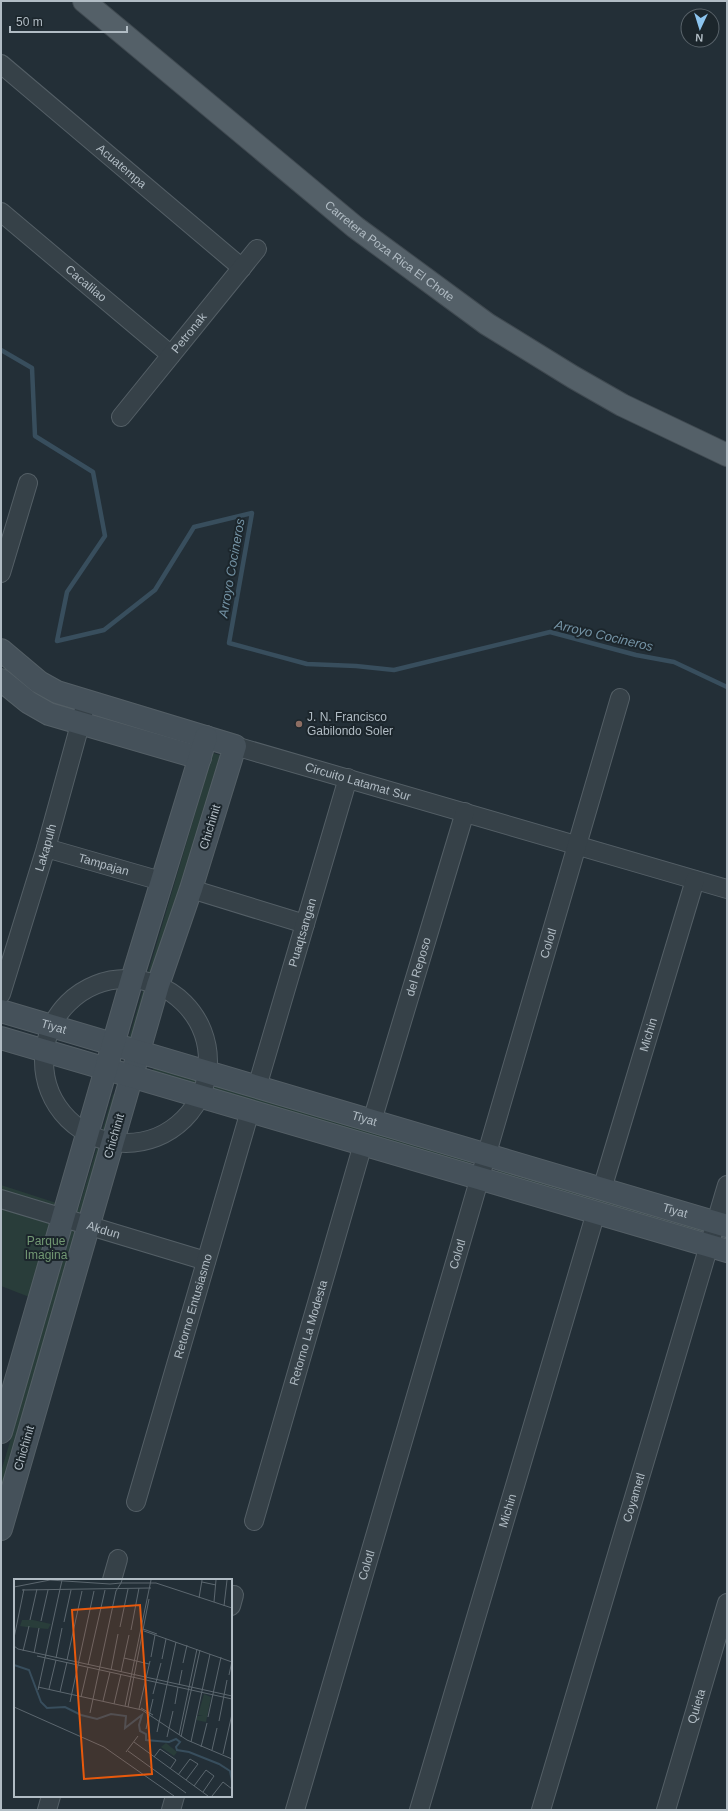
<svg xmlns="http://www.w3.org/2000/svg" width="728" height="1811" viewBox="0 0 728 1811" font-family="Arial,sans-serif">
	<rect width="100%" height="100%" fill="#232f37"/>
	<path fill="#293d3a" d="M 213,753 L 220,755 L 134,1046 L 127,1044 Z
		M 154,1066 L 472,1159 L 470,1168 L 152,1074 Z
		M 113,1094 L 119,1096 L 85,1212 L 103,1217 L 89,1265 L 1,1496 L 1,1472 L 50,1305 L 1,1286 L 1,1185 L 78,1210 Z
		M 498,1168 L 702,1228 L 699,1237 L 495,1177 Z"/>
	<g fill="none" stroke-linecap="round" stroke-linejoin="round">
		<path stroke="#384e5d" stroke-width="4.5" d="M 1,350 L 32,368 L 35,436 L 93,472 L 105,536 L 67,592 L 57,641 L 104,630 L 155,590 L 194,527 L 252,513 L 229,643 L 307,664 L 356,666 L 394,670 L 550,632 L 636,655 L 674,662 L 727,687"/>
		<defs>
			<g id="street">
				<path id="s1" d="M 1,64 L 242,268"/>
				<path id="s2" d="M 1,212 L 171,355"/>
				<path id="s3" d="M 121,417 L 257,249"/>
				<path d="M 1,573 L 28,483"/>
				<path id="s4" d="M 235,746 L 727,889"/>
				<path id="s5" d="M 46,848 L 161,881"/>
				<path d="M 191,889 L 305,924"/>
				<circle cx="126" cy="1061" r="82"/>
				<path id="s6" d="M 1,994 L 46,848 L 84,710"/>
				<path id="s7" d="M 257,1087 L 348,778"/>
				<path id="s8" d="M 372,1121 L 465,812"/>
				<path id="s9" d="M 602,1189 L 695,880"/>
				<path id="s10" d="M 1,1199 L 206,1261"/>
				<path id="s11" d="M 136,1502 L 250,1111"/>
				<path id="s12" d="M 254,1521 L 363,1144"/>
				<path d="M 112,1580 L 118,1559"/>
				<path d="M 231,1606 L 234,1595"/>
				<path d="M 47,1810 L 51,1796"/>
				<path d="M 171,1810 L 175,1796"/>
				<path id="s13" d="M 295,1810 L 620,698"/>
				<path id="s14" d="M 419,1810 L 596,1212"/>
				<path id="s15" d="M 541,1810 L 727,1185"/>
				<path id="s16" d="M 666,1810 L 727,1603"/>
			</g>
			<g id="secondary">
				<path d="M 1,650 L 39,682 L 57,692 L 235,746 L 191,889 L 158,985 L 1,1529"/>
				<path d="M 1,680 L 28,702 L 49,714 L 200,758"/>
				<path id="s17" d="M 1,1011 L 727,1226"/>
				<path d="M 1,1038 L 727,1251"/>
				<path d="M 1,1432 L 132,979 L 206,737"/>
			</g>
			<g id="primary">
				<path id="s18" d="M 84,1 L 355,227 L 487,324 L 573,377 L 622,405 L 727,455"/>
			</g>
		</defs>
		<use href="#street" stroke="#545f66" stroke-width="20"/>
		<use href="#secondary" stroke="#545f66" stroke-width="24"/>
		<use href="#primary" stroke="#404a51" stroke-width="24"/>
		<use href="#street" stroke="#364148" stroke-width="18"/>
		<use href="#secondary" stroke="#45515a" stroke-width="22"/>
		<use href="#primary" stroke="#546068" stroke-width="22"/>
	</g>
	<circle fill="#8d6e63" stroke="#1c262c" stroke-width="1.5" cx="299" cy="724" r="4"/>
	<g text-anchor="middle" stroke-width="4" stroke-linejoin="round" paint-order="stroke">
		<g font-size="12" fill="#b1bcc4" stroke="#1c262c">
			<text dy="4" stroke="none"><textPath href="#s1" startOffset="158">Acuatempa</textPath></text>
			<text dy="4" stroke="none"><textPath href="#s18" startOffset="395">Carretera Poza Rica El Chote</textPath></text>
			<text dy="4" stroke="none"><textPath href="#s2" startOffset="111">Cacalilao</textPath></text>
			<text dy="4" stroke="none"><textPath href="#s3" startOffset="108">Petronak</textPath></text>
			<text dy="4" stroke="none"><textPath href="#s4" startOffset="128">Circuito Latamat Sur</textPath></text>
			<text transform="translate(210 827) rotate(-73)" y="4">Chichinit</text>
			<text dy="4" stroke="none"><textPath href="#s6" startOffset="153">Lakapulh</textPath></text>
			<text dy="4" stroke="none"><textPath href="#s5" startOffset="60">Tampajan</textPath></text>
			<text dy="4" stroke="none"><textPath href="#s7" startOffset="161">Puaqtsangan</textPath></text>
			<text dy="4" stroke="none"><textPath href="#s13" startOffset="903">Colotl</textPath></text>
			<text dy="4" stroke="none"><textPath href="#s8" startOffset="161">del Reposo</textPath></text>
			<text dy="4" stroke="none"><textPath href="#s17" startOffset="55">Tiyat</textPath></text>
			<text dy="4" stroke="none"><textPath href="#s9" startOffset="161">Michin</textPath></text>
			<text dy="4" stroke="none"><textPath href="#s17" startOffset="379">Tiyat</textPath></text>
			<text transform="translate(114 1136) rotate(-74)" y="4">Chichinit</text>
			<text dy="4" stroke="none"><textPath href="#s17" startOffset="703">Tiyat</textPath></text>
			<text dy="4" stroke="none"><textPath href="#s10" startOffset="107">Akdun</textPath></text>
			<text dy="4" stroke="none"><textPath href="#s13" startOffset="579">Colotl</textPath></text>
			<text dy="4" stroke="none"><textPath href="#s11" startOffset="204">Retorno Entusiasmo</textPath></text>
			<text dy="4" stroke="none"><textPath href="#s12" startOffset="196">Retorno La Modesta</textPath></text>
			<text transform="translate(24 1448) rotate(-74)" y="4">Chichinit</text>
			<text dy="4" stroke="none"><textPath href="#s15" startOffset="326">Coyametl</textPath></text>
			<text dy="4" stroke="none"><textPath href="#s14" startOffset="312">Michin</textPath></text>
			<text dy="4" stroke="none"><textPath href="#s13" startOffset="255">Colotl</textPath></text>
			<text dy="4" stroke="none"><textPath href="#s16" startOffset="108">Quieta</textPath></text>
		</g>
		<g font-size="12" fill="#b1bcc4" stroke="#1c262c" text-anchor="start">
			<text x="307" y="721">J. N. Francisco<tspan x="307" dy="14">Gabilondo Soler</tspan></text>
		</g>
		<g font-size="12" fill="#729873" stroke="#1c262c">
			<text x="46" y="1245">Parque<tspan x="46" dy="14">Imagina</tspan></text>
		</g>
		<g font-size="13" font-style="italic" fill="#7493a5" stroke="#1c262c">
			<text transform="translate(231 568) rotate(-80)" y="5">Arroyo Cocineros</text>
			<text transform="translate(604 635) rotate(13)" y="5">Arroyo Cocineros</text>
		</g>
	</g>
	<g transform="translate(14 1579)">
		<rect width="218" height="218" fill="#232f37"/>
		<path d="M 8,41 L 19,41 L 37,45 L 34,50 L 12,48 L 6,47 ZM 190,115 L 197,118 L 192,143 L 182,141 L 183,137 L 189,137 L 184,136 ZM 152,164 L 163,173 L 160,177 L 147,168 Z" fill="#293d3a"/>
		<path fill="none" stroke="#384e5d" stroke-width="2" d="M 0,86 L 15,91 L 27,123 L 33,129 L 51,128 L 67,136 L 83,140 L 97,135 L 112,137 L 111,149 L 128,136 L 125,146 L 126,152 L 132,155 L 132,161 L 155,163 L 162,160 L 166,163 L 162,168 L 163,171 L 175,173 L 205,185 L 216,192 L 218,202"/>
		<path fill="none" stroke="#5c676f" stroke-width="1" d="M 188,3 L 202,6M 0,8 L 36,1 L 96,5 L 107,4 L 108,1M 8,11 L 137,9M 185,19 L 188,1M 200,23 L 202,1M 210,27 L 213,1M 16,41 L 23,10M 27,42 L 34,11M 50,43 L 57,11M 106,48 L 114,10M 129,50 L 143,55M 117,51 L 125,9M 130,52 L 218,83M 0,59 L 10,10M 0,67 L 4,70 L 218,117M 9,72 L 15,47M 20,74 L 25,49M 23,77 L 218,120M 137,78 L 141,56M 42,79 L 48,49M 110,79 L 135,85M 148,80 L 152,60M 53,81 L 68,12M 169,84 L 173,66M 74,86 L 91,11M 97,91 L 104,55M 107,93 L 115,56M 215,96 L 218,82M 165,106 L 168,91M 24,108 L 128,131 L 173,161 L 218,180M 35,110 L 42,81M 24,111 L 48,1M 46,113 L 53,83M 139,115 L 147,84M 67,118 L 74,88M 89,122 L 96,93M 56,123 L 80,12M 100,125 L 107,95M 161,125 L 164,108M 111,127 L 137,1M 0,128 L 90,168 L 160,217M 114,128 L 135,20M 127,129 L 139,136M 125,130 L 136,82M 76,134 L 102,12 L 107,4 L 142,4 L 218,29M 194,138 L 207,78M 205,142 L 213,101M 132,150 L 139,120M 143,153 L 162,63M 165,156 L 183,70M 153,158 L 159,132M 167,158 L 186,71M 120,163 L 194,217M 177,163 L 196,75M 187,168 L 193,144M 198,171 L 203,149M 114,172 L 172,214M 112,173 L 124,157M 209,175 L 218,135M 140,178 L 146,170 L 162,181 L 156,190M 164,196 L 176,180 L 184,185 L 172,201M 180,207 L 192,191 L 200,197 L 189,213M 198,217 L 209,203 L 218,210"/>
		<path fill="#e8590c" fill-opacity="0.15" stroke="#e8590c" stroke-width="2" d="M 126,26 L 138,195 L 70,200 L 58,31 Z"/>
		<rect width="218" height="218" fill="none" stroke="#b1bcc4" stroke-width="2"/>
	</g>
	<rect width="728" height="1811" fill="none" stroke="#b1bcc4" stroke-width="4"/>
	<g transform="translate(700 28) rotate(184)"><circle r="19" fill="#1c262c" stroke="#586269"/>
	<path d="M0-3L7 15L0 10L-7 15Z" fill="#8cc4ee"/>
	<text y="-6" font-size="11" font-weight="bold" text-anchor="middle" fill="#b1bcc4">N</text>
	</g>
	<path d="M10 26v6h117v-6" fill="none" stroke="#b1bcc4" stroke-width="2"/>
	<text x="16" y="26" font-size="12" fill="#b1bcc4" stroke="#1c262c" stroke-width="3" paint-order="stroke">50 m</text>
</svg>
